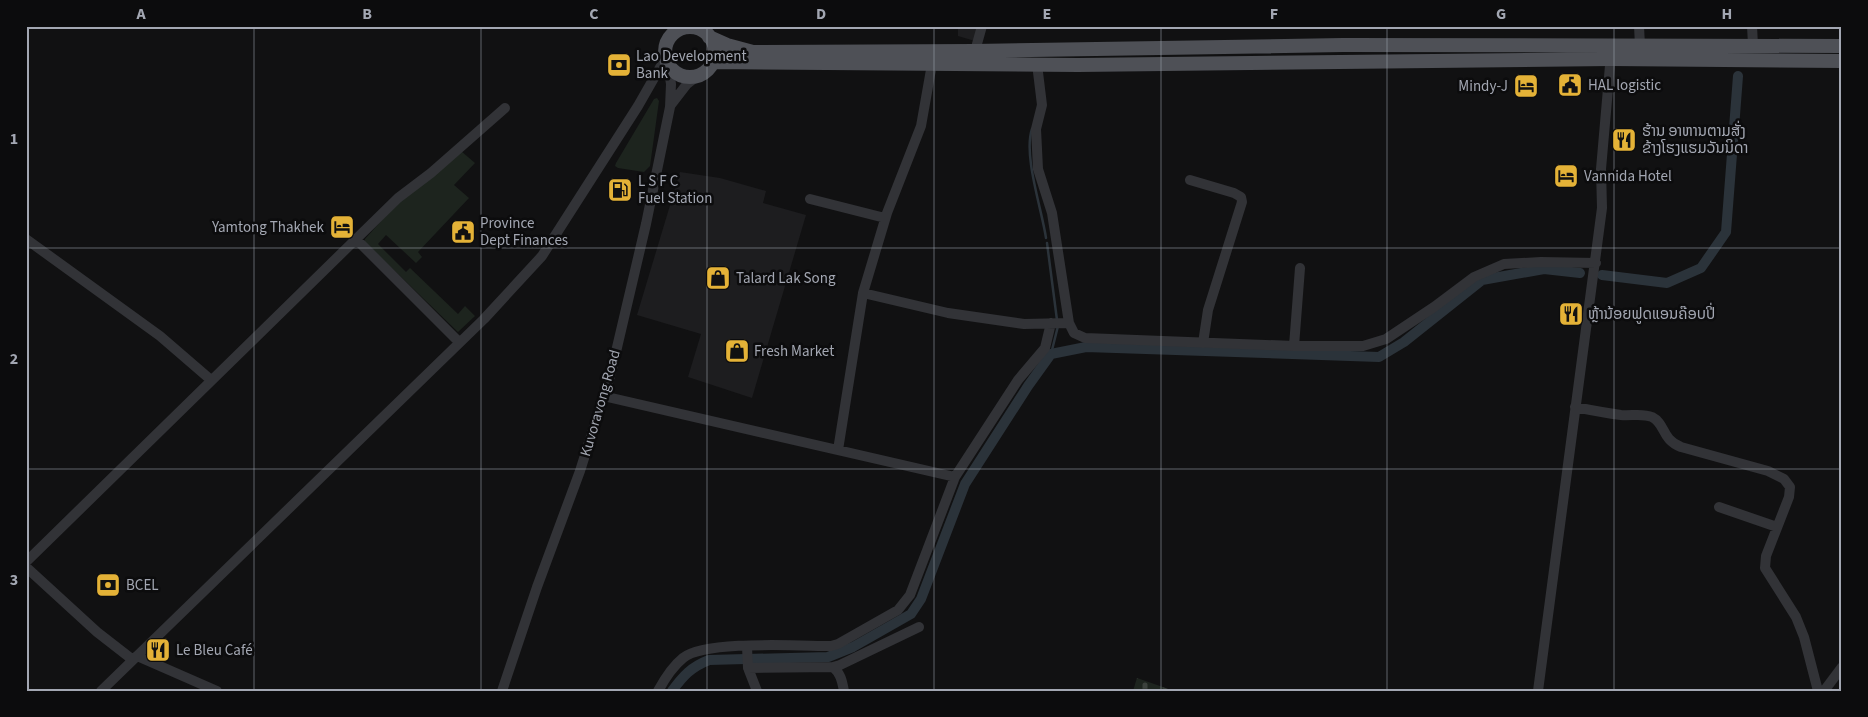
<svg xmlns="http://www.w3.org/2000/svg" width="1868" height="717" viewBox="0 0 1868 717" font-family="'Source Sans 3','Noto Sans Lao',sans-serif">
	<defs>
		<pattern id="cemetery-stones" width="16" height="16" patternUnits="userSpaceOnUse" patternTransform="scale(1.25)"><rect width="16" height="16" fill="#1d241e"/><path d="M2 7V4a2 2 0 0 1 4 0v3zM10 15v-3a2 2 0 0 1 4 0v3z" fill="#3b413c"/></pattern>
	</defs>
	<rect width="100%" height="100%" fill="#111112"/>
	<path fill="#1d1d1f" d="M 958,26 L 979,26 L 975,41 L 958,36 Z
		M 680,172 L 720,178 L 766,191 L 763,203 L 806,215 L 752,398 L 688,377 L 701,334 L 637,315 Z"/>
	<path fill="#1d241e" d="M 657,98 L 659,101 L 650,166 L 644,172 L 618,168 L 615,166 L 616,163 L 654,99 Z
		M 461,151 L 475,163 L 454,185 L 469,198 L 418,252 L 422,257 L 416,263 L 386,235 L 378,244 L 406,272 L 410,268 L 458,314 L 465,306 L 475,316 L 458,332 L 365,242 L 365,239 L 400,200 Z"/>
	<path fill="url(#cemetery-stones)" d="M 1137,678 L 1174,691 L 1133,691 Z"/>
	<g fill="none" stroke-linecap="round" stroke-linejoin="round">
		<path stroke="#2b333a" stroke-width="2.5" d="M 1032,129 C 1023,155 1042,210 1046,238
			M 1047,243 L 1057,320
			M 1051,354 L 1058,326"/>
		<path stroke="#2b333a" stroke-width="10" d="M 1602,275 L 1667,283 L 1701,268 L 1726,232 L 1738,76
			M 672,691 C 683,676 691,667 709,660 L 828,657 L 853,647 L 911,614 L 921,599 L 965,484 L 1028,386 L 1051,354 L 1086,347 L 1379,357 L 1404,342 L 1482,280 L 1544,269 L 1580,273"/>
		<path stroke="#323337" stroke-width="10" d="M 1639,26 L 1640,46
			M 1752,26 L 1753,45
			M 975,51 L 982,26
			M 1037,64 L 1042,105 L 1036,129 L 1038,169 L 1052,213 L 1069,323 L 1074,333 L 1085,338 L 1294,346 L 1363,346 L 1386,339 L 1434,307 L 1474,277 L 1504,264 L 1541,262 L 1596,263
			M 670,106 L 687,84 L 697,76
			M 1190,180 L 1234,193 L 1241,197 L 1242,202 L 1208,310 L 1203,343
			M 810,199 L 885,218
			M 26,239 L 160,336 L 211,380
			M 356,239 L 459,342
			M 863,293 L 948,313 L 1024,324 L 1069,323
			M 1294,346 L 1300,268
			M 603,396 L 955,477
			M 1575,407 C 1590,410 1606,413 1621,415 C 1631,416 1643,413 1652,417 C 1666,424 1661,439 1681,447 L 1768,471 L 1784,479 L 1790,487 L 1789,497 L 1766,556 L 1765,568 L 1796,617 L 1804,637 L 1818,691
			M 838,450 L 863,293 L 887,213 L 921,126 L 932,64
			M 1719,507 L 1777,527
			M 26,562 L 398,198 L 431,173 L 505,108
			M 26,567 L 97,632 L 133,660
			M 747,647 L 748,668 L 757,691
			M 137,656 L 217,691
			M 833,667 C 841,674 842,681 844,691
			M 748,668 L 833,667 L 840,665 L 919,627
			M 101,691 L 484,319 L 542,256 L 638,106 L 666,57
			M 502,691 L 537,587 L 580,471 L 611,373 L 646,224 L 670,107 L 671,84 L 668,65
			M 658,691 C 664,680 673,666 683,658 C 705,640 800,646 831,646 L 838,644 L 898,610 L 910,595 L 955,477 L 1018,380 L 1045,348 L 1051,323
			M 1538,691 L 1602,208 L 1601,169 L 1611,54
			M 1824,691 L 1842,667"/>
		<path stroke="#4e5056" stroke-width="14" d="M665 52a25 25 0 1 1 50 0a25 25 0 1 1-50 0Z
			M 709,37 L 727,45 L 753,52 L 975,51 L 1343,45 L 1842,46
			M 713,62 L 1078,65 L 1611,59 L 1842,61"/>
	</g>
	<path fill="none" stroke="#a3a7b2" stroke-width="1" stroke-opacity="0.55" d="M 254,26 L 254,691M 481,26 L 481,691M 707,26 L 707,691M 934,26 L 934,691M 1161,26 L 1161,691M 1387,26 L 1387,691M 1614,26 L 1614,691M 26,248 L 1842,248M 26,469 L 1842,469"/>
	<defs>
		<symbol id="bank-square" viewBox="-11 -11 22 22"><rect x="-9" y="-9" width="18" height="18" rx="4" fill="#e4b237" stroke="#0c0c0d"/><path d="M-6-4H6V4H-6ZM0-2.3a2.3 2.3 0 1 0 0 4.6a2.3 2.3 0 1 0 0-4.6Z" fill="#111"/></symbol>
		<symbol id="civic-square" viewBox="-11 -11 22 22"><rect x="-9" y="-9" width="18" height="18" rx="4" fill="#e4b237" stroke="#0c0c0d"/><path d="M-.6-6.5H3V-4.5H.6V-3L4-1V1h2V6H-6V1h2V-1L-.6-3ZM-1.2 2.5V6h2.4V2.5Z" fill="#111"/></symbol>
		<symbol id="hotel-square" viewBox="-11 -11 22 22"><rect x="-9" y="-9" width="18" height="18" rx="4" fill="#e4b237" stroke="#0c0c0d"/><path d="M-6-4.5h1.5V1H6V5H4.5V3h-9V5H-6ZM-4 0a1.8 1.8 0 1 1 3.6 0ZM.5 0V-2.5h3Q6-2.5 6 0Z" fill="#111"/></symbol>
		<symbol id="restaurant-square" viewBox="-11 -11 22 22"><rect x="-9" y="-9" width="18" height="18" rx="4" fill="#e4b237" stroke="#0c0c0d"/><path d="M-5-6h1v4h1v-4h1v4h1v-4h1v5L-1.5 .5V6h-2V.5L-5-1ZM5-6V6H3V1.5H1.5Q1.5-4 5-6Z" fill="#111"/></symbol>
		<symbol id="fuel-square" viewBox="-11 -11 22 22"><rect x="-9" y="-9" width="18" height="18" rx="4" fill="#e4b237" stroke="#0c0c0d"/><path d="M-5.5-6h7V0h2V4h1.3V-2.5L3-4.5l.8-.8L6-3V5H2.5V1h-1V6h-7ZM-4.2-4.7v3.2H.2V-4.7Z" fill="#111"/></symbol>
		<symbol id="shop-square" viewBox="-11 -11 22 22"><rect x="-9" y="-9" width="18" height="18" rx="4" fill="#e4b237" stroke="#0c0c0d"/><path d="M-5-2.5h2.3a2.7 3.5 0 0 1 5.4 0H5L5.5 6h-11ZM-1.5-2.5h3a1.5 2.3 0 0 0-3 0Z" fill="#111"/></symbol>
	</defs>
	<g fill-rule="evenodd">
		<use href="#bank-square" x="605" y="51" width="28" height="28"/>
		<use href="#civic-square" x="1556" y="71" width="28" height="28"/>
		<use href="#hotel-square" x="1512" y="72" width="28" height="28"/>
		<use href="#restaurant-square" x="1610" y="126" width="28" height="28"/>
		<use href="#hotel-square" x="1552" y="162" width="28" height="28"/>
		<use href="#fuel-square" x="606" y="176" width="28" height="28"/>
		<use href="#hotel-square" x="328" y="213" width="28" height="28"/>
		<use href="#civic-square" x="449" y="218" width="28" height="28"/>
		<use href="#shop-square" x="704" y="264" width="28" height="28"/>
		<use href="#restaurant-square" x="1557" y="300" width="28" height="28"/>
		<use href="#shop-square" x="723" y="337" width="28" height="28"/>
		<use href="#bank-square" x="94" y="571" width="28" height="28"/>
		<use href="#restaurant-square" x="144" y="636" width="28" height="28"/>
	</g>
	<g text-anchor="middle" stroke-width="5" stroke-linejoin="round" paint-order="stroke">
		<g font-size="15" fill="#a3a7b2" stroke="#0c0c0d" text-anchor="start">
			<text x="636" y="61">Lao Development<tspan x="636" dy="17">Bank</tspan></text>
			<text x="1588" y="90">HAL logistic</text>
			<text x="1508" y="91" text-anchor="end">Mindy-J</text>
			<text x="1642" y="136">ຮ້ານ ອາຫານຕາມສັ່ງ<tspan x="1642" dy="17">ຂ້າງໂຮງແຮມວັນນິດາ</tspan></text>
			<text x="1584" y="181">Vannida Hotel</text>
			<text x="638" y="186">L S F C<tspan x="638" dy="17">Fuel Station</tspan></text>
			<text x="480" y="228">Province<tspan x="480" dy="17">Dept Finances</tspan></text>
			<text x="324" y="232" text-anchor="end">Yamtong Thakhek</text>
			<text x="736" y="283">Talard Lak Song</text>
			<text x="1588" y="319">ຫຼ້ານ້ອຍຟູດແອນຄ໊ອບປີ່</text>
			<text x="754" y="356">Fresh Market</text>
			<text x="126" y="590">BCEL</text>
			<text x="176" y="655">Le Bleu Café</text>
		</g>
		<g font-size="15" fill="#a3a7b2" stroke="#0c0c0d">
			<text transform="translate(600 403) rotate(-74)" y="5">Kuvoravong Road</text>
		</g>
	</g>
	<rect width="1868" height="717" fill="none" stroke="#0c0c0d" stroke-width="55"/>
	<rect x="28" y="28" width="1812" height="662" fill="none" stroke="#a3a7b2" stroke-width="2"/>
	<g font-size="16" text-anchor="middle" font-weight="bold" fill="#a3a7b2">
		<text x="141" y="19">A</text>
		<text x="367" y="19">B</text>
		<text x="594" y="19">C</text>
		<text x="821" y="19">D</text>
		<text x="1047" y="19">E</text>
		<text x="1274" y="19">F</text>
		<text x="1501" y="19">G</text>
		<text x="1727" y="19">H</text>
		<text x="14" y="144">1</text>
		<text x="14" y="364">2</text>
		<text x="14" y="585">3</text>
	</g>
</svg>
